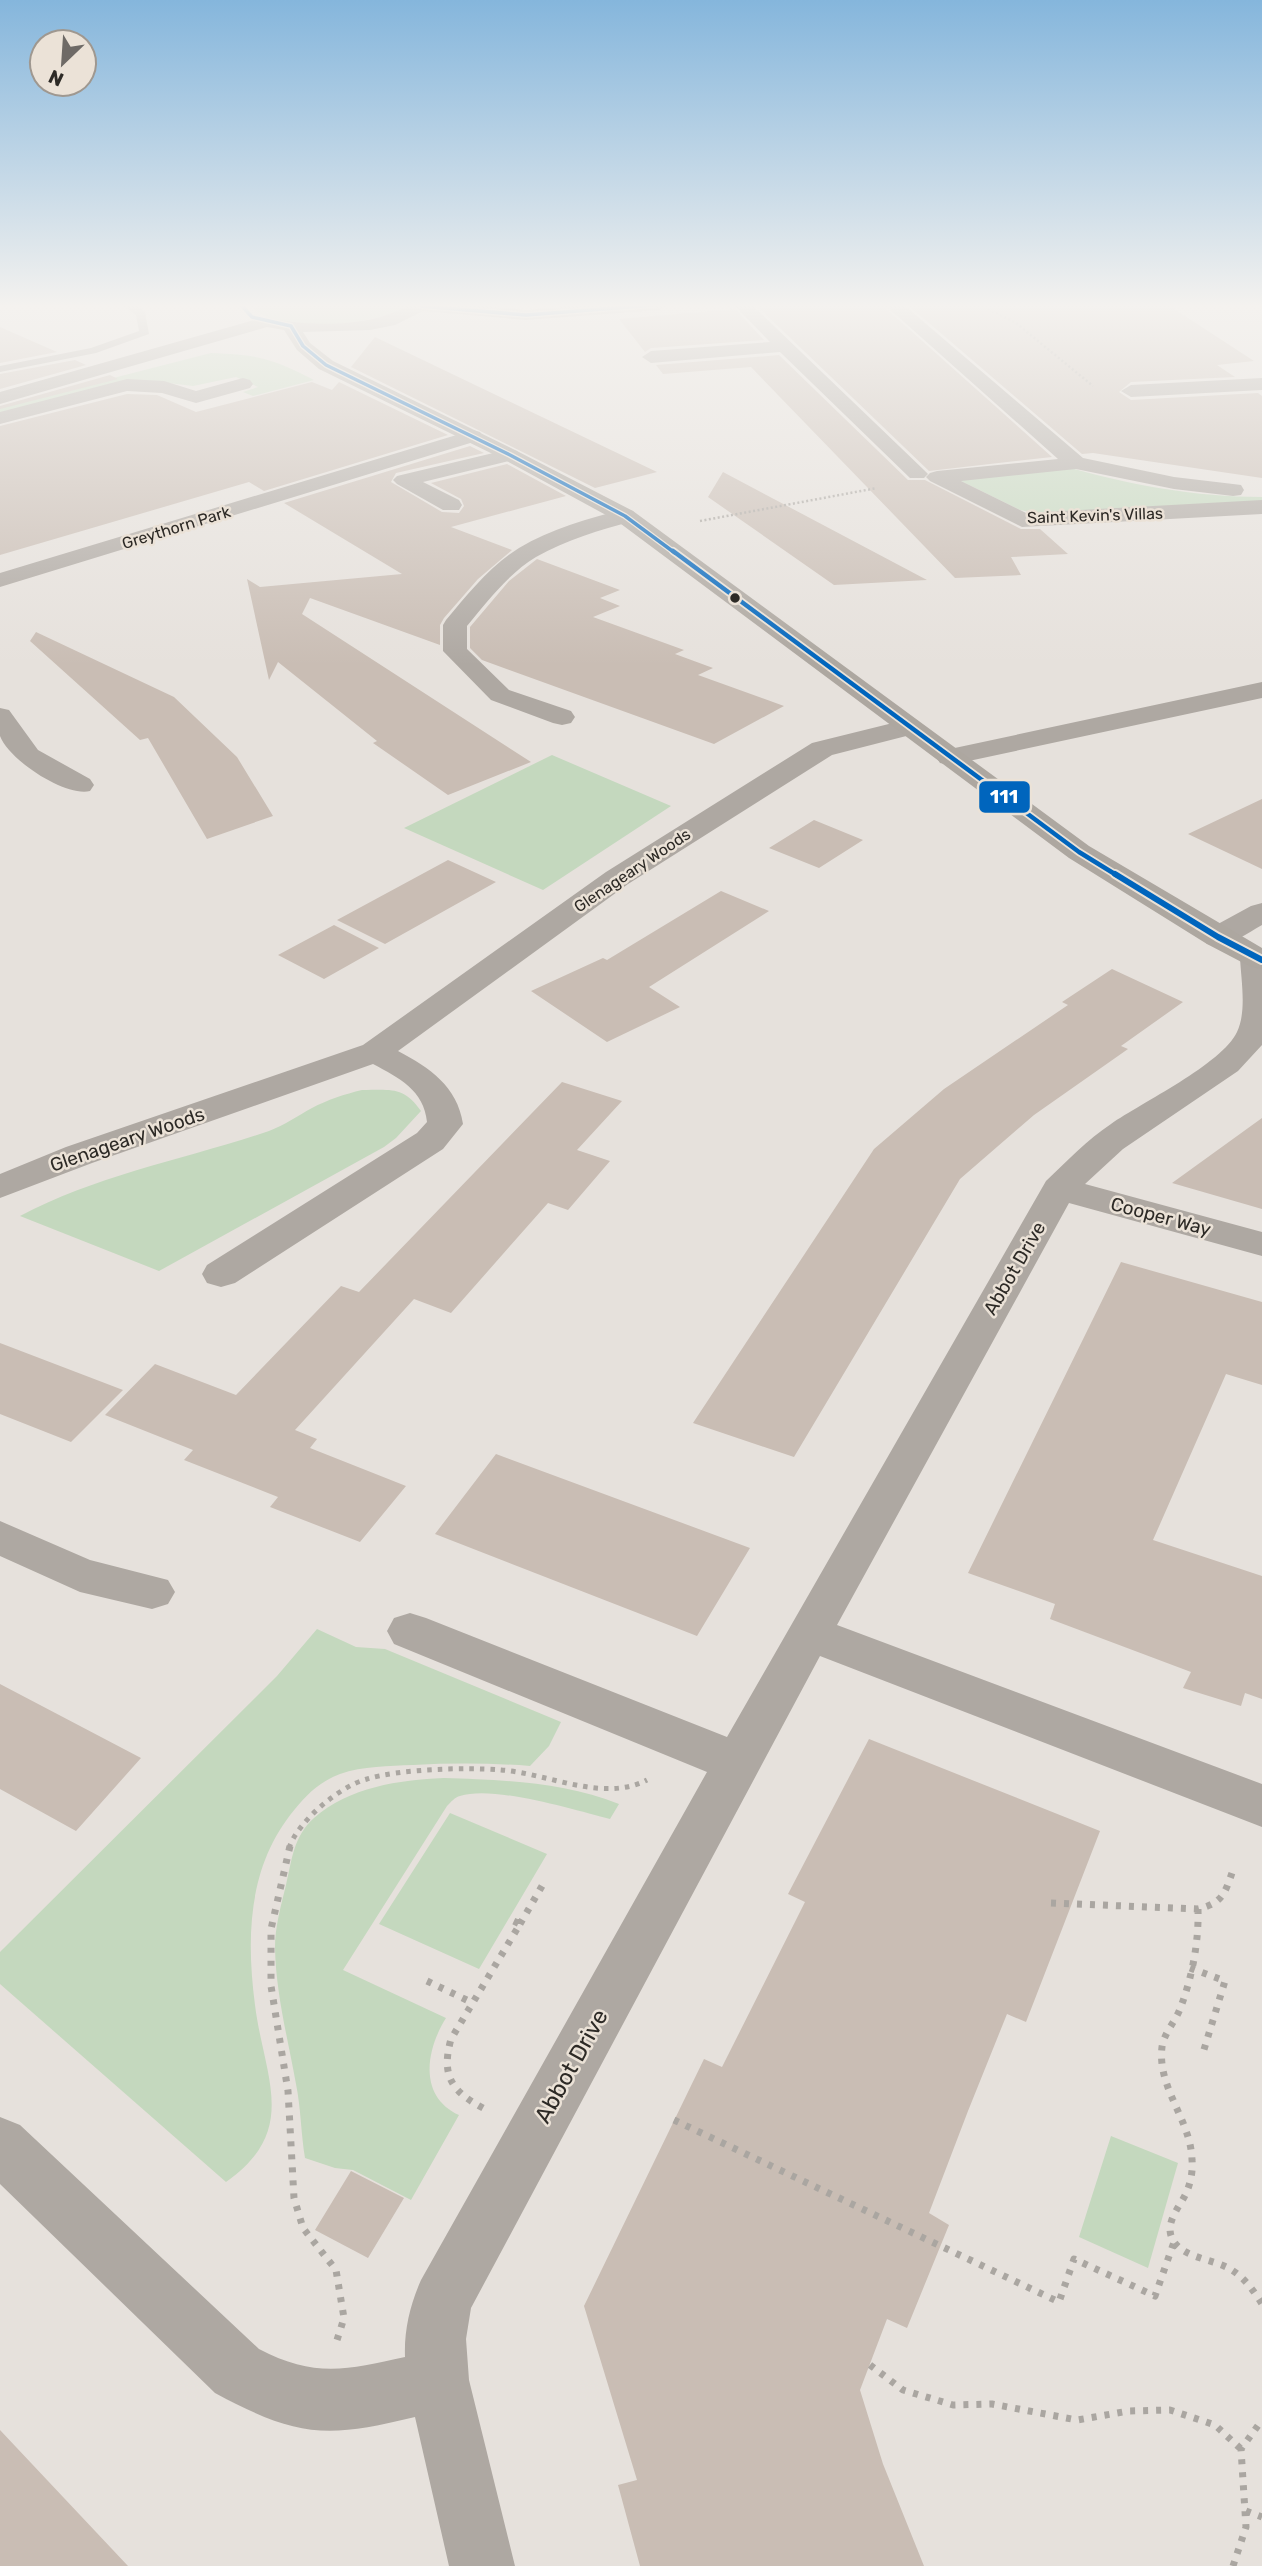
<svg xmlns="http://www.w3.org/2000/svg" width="1262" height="2566" viewBox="0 0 1262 2566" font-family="Rubik,sans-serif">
	<rect width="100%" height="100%" fill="#e6e1dc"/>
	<path fill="#c4d8be" d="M 250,305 L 409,305 C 379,325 275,337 250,305 Z
		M 211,353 C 259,355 271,358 314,380 L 253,396 L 243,392 L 258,387 L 236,377 L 193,386 L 160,382 L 0,414 L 0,407 Z
		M 1067,467 C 1131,485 1195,497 1262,497 L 1262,504 L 1040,514 L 1020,510 L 959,480 Z
		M 552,755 L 671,806 L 543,890 L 404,828 Z
		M 362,1090 C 390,1090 404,1086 421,1111 L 396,1138 L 384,1147 L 159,1271 L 20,1216 C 97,1175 186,1159 269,1131 C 285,1125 297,1116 312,1108 C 327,1100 345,1094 362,1090 Z
		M 317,1629 L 356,1647 L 385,1649 L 561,1722 L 549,1746 L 530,1766 C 491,1763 452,1763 413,1765 C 389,1766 363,1766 340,1774 C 321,1781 307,1794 295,1809 C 248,1865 246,1936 255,2005 C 264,2077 300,2130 226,2182 L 0,1984 L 0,1952 L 277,1676 Z
		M 444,1778 C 503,1780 563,1782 619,1804 L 610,1819 C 574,1810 494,1785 460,1796 C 455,1797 451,1802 447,1806 L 343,1970 L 446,2018 C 426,2050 418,2096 459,2115 L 411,2200 L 353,2170 L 335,2168 L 305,2158 C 301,2134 301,2109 296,2084 C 288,2039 276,1995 275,1948 C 275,1926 281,1906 286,1885 C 292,1860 293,1837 314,1818 C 349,1787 399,1780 444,1778 Z
		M 450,1813 L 547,1854 L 479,1969 L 379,1924 Z
		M 1111,2136 L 1178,2163 L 1148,2268 L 1079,2237 Z"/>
	<path fill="#c9bdb4" d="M 783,305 L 882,305 L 1052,457 L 929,471 L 758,307 Z
		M 908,305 L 1168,305 L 1254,361 L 1217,365 L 1235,377 L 1131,382 L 1119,392 L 1131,400 L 1258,393 L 1262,396 L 1262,478 L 1093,453 L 1082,454 Z
		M 735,309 L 764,340 L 651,348 L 645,352 L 619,319 Z
		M 0,327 L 57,352 L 0,363 Z
		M 375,337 L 657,472 L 595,488 L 351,367 Z
		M 779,355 L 908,480 L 925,480 L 1021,529 L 1040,529 L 1068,554 L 1011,557 L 1021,575 L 955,578 L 751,367 L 663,374 L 656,365 Z
		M 75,360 L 86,365 L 0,389 L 0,374 Z
		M 110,375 L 118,379 L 0,409 L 0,406 Z
		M 312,382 L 332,390 L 339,382 L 448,435 L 264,491 L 249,482 L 0,555 L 0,426 L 127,394 L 157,395 L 196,412 Z
		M 470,446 L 484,453 L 396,473 L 391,482 L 442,512 L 459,513 L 464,506 L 461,499 L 431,483 L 507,464 L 566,496 L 451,527 L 512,550 L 478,579 L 444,618 L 440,625 L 440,645 L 310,598 L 302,614 L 531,762 L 448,795 L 373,743 L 377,741 L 278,662 L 269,680 L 247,579 L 260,587 L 402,574 L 284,503 Z
		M 723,472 L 927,580 L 834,585 L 708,497 Z
		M 537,559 L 620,590 L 600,598 L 620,606 L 593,617 L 684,650 L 675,654 L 713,668 L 698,675 L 784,706 L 714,744 L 482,660 L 470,648 L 470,627 L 509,581 Z
		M 36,632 L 174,697 L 237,757 L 273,816 L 207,839 L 148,738 L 140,740 L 30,641 Z
		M 1262,799 L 1262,869 L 1188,834 Z
		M 814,820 L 863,840 L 819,868 L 769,848 Z
		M 448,860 L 496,882 L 385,944 L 337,920 Z
		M 721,891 L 769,911 L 649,987 L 680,1007 L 607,1042 L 531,991 L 603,958 L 607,960 Z
		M 334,925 L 379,948 L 324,979 L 278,955 Z
		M 1112,969 L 1183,1002 L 1121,1046 L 1128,1049 L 1034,1115 L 960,1179 L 794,1457 L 693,1423 L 874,1149 L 944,1089 L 1068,1005 L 1062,1002 Z
		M 562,1082 L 622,1101 L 577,1150 L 610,1161 L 568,1210 L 548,1203 L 451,1313 L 414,1299 L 295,1430 L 317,1439 L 310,1448 L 406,1486 L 360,1542 L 270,1507 L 278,1497 L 184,1460 L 193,1450 L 105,1415 L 155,1364 L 236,1395 L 341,1286 L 359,1292 Z
		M 1262,1118 L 1262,1209 L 1172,1183 Z
		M 1121,1262 L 1262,1302 L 1262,1385 L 1226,1374 L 1153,1540 L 1262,1576 L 1262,1699 L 1245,1693 L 1241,1706 L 1183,1688 L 1191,1672 L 1050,1619 L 1055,1604 L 968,1573 Z
		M 0,1343 L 123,1390 L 71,1442 L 0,1414 Z
		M 496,1454 L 750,1548 L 697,1636 L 435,1534 Z
		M 0,1684 L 141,1758 L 76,1831 L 0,1789 Z
		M 869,1739 L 1100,1831 L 1026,2022 L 1007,2014 L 968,2111 L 929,2213 L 949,2225 L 907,2328 L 887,2319 L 860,2390 L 883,2464 L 924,2566 L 640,2566 L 618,2485 L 637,2480 L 584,2306 L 704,2059 L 722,2067 L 805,1902 L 788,1894 Z
		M 351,2171 L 404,2198 L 368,2258 L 315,2230 Z
		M 0,2430 L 128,2566 L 0,2566 Z"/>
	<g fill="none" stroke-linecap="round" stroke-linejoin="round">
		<path stroke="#aaa6a1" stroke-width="2.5" stroke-dasharray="2 2.5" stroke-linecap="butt" d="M 980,305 L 1016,323 L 1093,386
			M 700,521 L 877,488"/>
		<path stroke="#aaa6a1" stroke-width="5" stroke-dasharray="4.5 6" stroke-linecap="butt" d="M 289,1848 C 298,1821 340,1786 367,1779 C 400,1769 466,1767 501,1770 C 547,1773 603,1803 647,1780"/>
		<path stroke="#aaa6a1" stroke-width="7" stroke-dasharray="5 8" stroke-linecap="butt" d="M 290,1846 L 271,1929 L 271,1986 L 288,2091 L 294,2198 L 303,2228 L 336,2270 L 344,2318 L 337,2340
			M 1051,1903 L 1198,1909 C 1223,1903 1225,1893 1233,1870
			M 1198,1909 C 1199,1942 1192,1978 1180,2009 C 1175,2022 1164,2033 1162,2047 C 1157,2088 1191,2120 1192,2160 C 1193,2170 1191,2181 1187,2191 C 1181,2206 1163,2223 1173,2240 C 1183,2258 1213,2259 1230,2269 C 1244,2277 1254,2291 1262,2304
			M 520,1924 L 546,1879
			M 1190,1968 L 1225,1981 L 1202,2056
			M 427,1981 L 473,2003
			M 483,2108 C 451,2091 441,2075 451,2039 L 520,1924 L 509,1919
			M 674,2120 L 1059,2302 L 1074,2259 L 1155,2296 L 1174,2242
			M 870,2365 L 903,2390 L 953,2405 L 992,2404 L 1077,2420 L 1129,2411 L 1170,2410 L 1215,2425 L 1241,2449
			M 1246,2511 L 1262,2517
			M 1233,2566 L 1246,2527 L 1241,2449 L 1262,2420"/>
		<path fill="#aea8a2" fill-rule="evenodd" d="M 123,305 L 135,305 L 145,312 L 149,334 L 96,353 L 0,372 L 0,366 L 91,348 L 139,331 L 136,315 Z"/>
		<path fill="#aea8a2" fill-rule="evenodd" d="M 734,305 L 752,305 L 924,470 L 928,474 L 924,478 L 910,478 L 780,352 L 651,363 L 642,357 L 651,351 L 770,342 Z
			M 885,305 L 904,305 L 1083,458 L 1174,477 L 1233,484 L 1241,485 L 1244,490 L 1241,495 L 1233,496 L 1174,489 L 1076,469 L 961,481 L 1026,513 L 1262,500 L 1262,514 L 1022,527 L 930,481 L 926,477 L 930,473 L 937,471 L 1058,459 Z
			M 243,378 L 250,380 L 253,384 L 250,388 L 196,403 L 162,393 L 127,391 L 0,424 L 0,412 L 127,379 L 164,381 L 196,391 Z
			M 1262,378 L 1262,390 L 1131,397 L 1121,391 L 1131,385 Z
			M 473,430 L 480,432 L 483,436 L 480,440 L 0,587 L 0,573 Z
			M 510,449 L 517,451 L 520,455 L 517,459 L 423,482 L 459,500 L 462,505 L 459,510 L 443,510 L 397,484 L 393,480 L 397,476 Z
			M 625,509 L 633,511 L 636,516 L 633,521 C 600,530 566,540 536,557 C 509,573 487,602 467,626 L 467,649 L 509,690 L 571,711 L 575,717 L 571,723 L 562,725 L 553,723 L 491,700 L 443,651 L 443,625 L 446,620 C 468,594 490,566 519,548 C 550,529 590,518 625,509 Z
			M 1262,682 L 1262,698 L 950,765 L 940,763 L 936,757 L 940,751 L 950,749 Z
			M 0,708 L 9,710 L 38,750 L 90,779 L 94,785 L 90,791 C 65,797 9,760 0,736 C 0,728 0,716 0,708 Z
			M 909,719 L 918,721 L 922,727 L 918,733 L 832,755 L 628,884 L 398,1051 C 430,1068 457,1086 463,1124 L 443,1149 L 235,1283 L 221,1287 L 207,1283 L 202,1274 L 207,1265 L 417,1133 L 427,1122 C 424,1090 399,1078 373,1064 L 92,1163 L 0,1198 L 0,1174 L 66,1147 L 363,1045 L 606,872 L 812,743 Z
			M 1262,903 L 1262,925 C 1244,935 1228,949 1207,944 L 1202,937 L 1207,930 L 1251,906 Z
			M 1256,948 L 1262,949 L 1262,1045 L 1238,1071 L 1123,1149 L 1085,1184 L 1262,1232 L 1262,1256 L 1069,1203 L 837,1625 L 1262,1784 L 1262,1827 L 820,1656 L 471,2308 L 466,2339 L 469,2380 L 515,2566 L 449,2566 L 415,2417 C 325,2439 297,2437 215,2393 L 0,2184 L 0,2117 L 20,2125 L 259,2349 C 314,2378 347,2370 405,2357 C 404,2330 410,2305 421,2280 L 707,1772 L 394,1644 L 387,1631 L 394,1618 L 410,1613 L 426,1618 L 727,1737 L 1046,1181 C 1067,1161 1087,1140 1111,1124 C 1141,1103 1222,1064 1237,1032 C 1247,1011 1241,980 1240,957 L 1245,950 Z
			M 0,1521 L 90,1560 L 168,1580 L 175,1592 L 168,1604 L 152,1609 L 80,1592 L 0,1556 Z"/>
		<path fill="#ada7a0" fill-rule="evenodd" d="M 408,305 L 475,305 L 526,310 L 584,305 L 667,305 L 659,310 L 526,320 L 423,311 L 395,325 L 370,330 L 303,332 L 310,343 L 333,361 L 517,451 L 633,511 L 1089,846 L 1262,948 L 1262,969 L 1251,967 L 1207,944 L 1069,858 L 617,521 L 503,459 L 319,369 L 297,350 L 284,330 L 267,327 L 0,404 L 0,392 L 265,317 C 305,327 373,328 408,305 Z"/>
		<defs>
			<path id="bus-1-far2" d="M 241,305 L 252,317 L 291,326 L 303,346 L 326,365 L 510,455 L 625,516 L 675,553
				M 421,306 L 526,315 L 654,305"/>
			<path id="bus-1-far1" d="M 673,551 L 1079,852 L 1118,876"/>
			<path id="bus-1" d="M 1115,874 L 1218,937 L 1262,960"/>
		</defs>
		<use href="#bus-1-far2" stroke="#ebe2d7" stroke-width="6"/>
		<use href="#bus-1-far1" stroke="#ebe2d7" stroke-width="8"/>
		<use href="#bus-1" stroke="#ebe2d7" stroke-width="10"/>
		<use href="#bus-1-far2" stroke="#0065bd" stroke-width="3.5"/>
		<use href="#bus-1-far1" stroke="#0065bd" stroke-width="4.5"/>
		<use href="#bus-1" stroke="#0065bd" stroke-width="6"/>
	</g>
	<linearGradient id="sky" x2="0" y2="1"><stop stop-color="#85b6dc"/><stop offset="0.46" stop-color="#f4f2ef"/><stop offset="1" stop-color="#f4f2ef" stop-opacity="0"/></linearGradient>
	<rect width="1262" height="665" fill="url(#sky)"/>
	<circle fill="#2d2a26" stroke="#ebe2d7" stroke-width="2.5" cx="735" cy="598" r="6"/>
	<g text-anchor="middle" stroke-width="5" stroke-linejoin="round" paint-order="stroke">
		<g font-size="16" fill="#2d2a26" stroke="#ebe2d7">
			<text transform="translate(1095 515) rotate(-2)" y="6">Saint Kevin's Villas</text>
			<text transform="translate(176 527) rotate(-17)" y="6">Greythorn Park</text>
			<text transform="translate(632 870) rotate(-34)" y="6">Glenageary Woods</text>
		</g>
		<g font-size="19" fill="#2d2a26" stroke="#ebe2d7">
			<text transform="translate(127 1139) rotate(-19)" y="7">Glenageary Woods</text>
			<text transform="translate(1161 1216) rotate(15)" y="7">Cooper Way</text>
			<text transform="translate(1014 1268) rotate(-60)" y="7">Abbot Drive</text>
		</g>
		<g font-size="23" fill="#2d2a26" stroke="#ebe2d7">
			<text transform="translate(571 2066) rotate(-61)" y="8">Abbot Drive</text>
		</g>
	</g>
	<rect stroke="#ebe2d7" stroke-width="2.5" x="978" y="780" width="53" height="34" rx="7" fill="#0065bd"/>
	<g font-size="19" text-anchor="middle" font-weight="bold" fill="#fff">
		<text x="1004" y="803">111</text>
	</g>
	<g transform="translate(63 63) rotate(205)"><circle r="33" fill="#ebe2d7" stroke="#9f9890" stroke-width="2"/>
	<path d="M0-5L12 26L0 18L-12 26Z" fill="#6e6a66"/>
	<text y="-10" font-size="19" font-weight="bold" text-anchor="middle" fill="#2d2a26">N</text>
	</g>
</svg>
